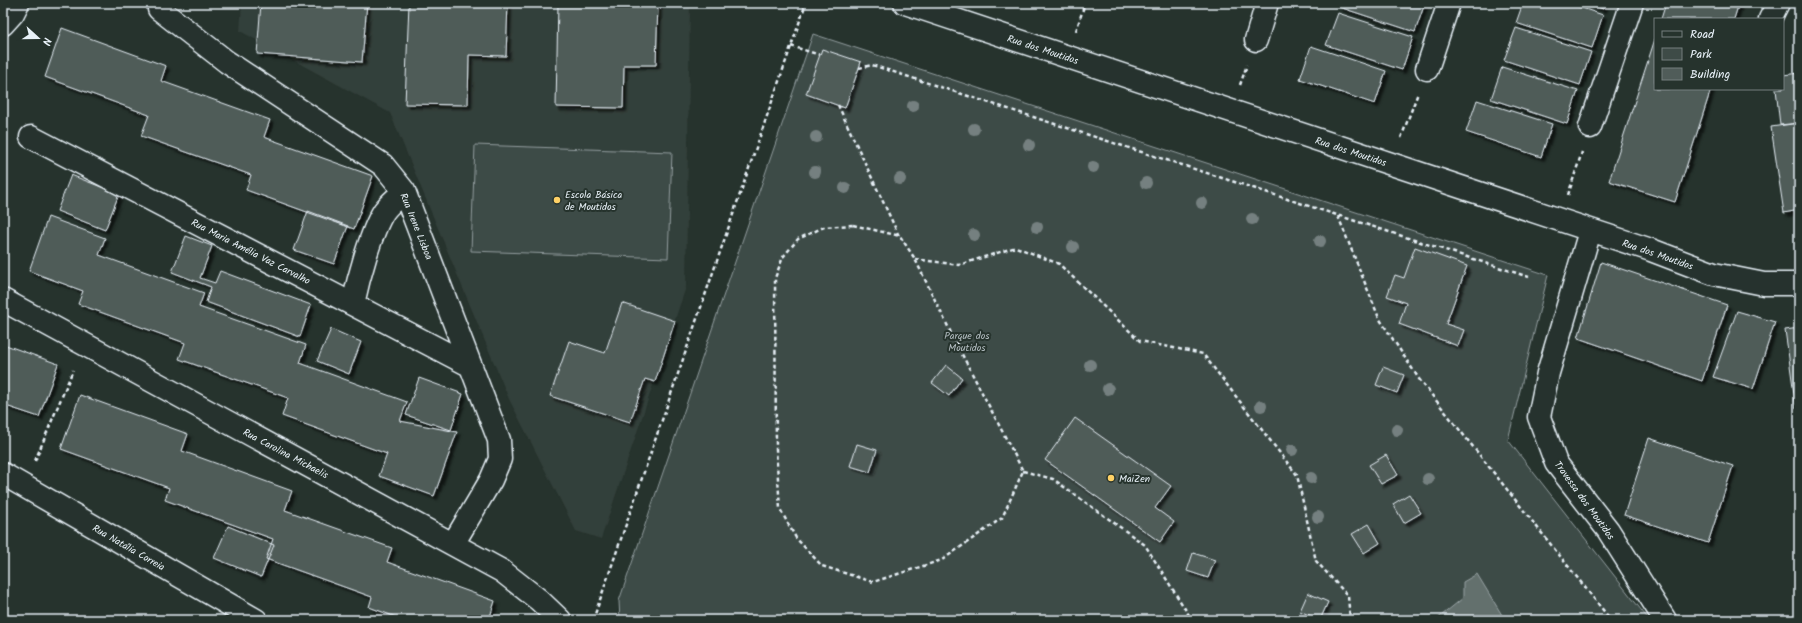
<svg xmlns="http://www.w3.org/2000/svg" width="1802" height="623" viewBox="0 0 1802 623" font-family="Kalam,sans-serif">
	<defs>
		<filter id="shadow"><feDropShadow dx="3.5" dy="3.5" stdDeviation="1" flood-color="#0009"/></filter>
	</defs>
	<rect width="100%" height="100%" fill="#26332d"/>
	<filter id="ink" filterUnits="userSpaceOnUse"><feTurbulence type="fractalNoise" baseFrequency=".025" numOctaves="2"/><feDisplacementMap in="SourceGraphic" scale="8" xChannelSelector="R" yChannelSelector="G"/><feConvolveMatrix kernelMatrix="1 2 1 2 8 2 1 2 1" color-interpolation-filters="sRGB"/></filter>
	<g filter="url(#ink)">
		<path fill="#333f3a" d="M 242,3 L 690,3 L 686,287 L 601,539 L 576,531 L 509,399 L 390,113 L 240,31 Z"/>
		<path fill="#3e4b47" stroke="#939ea0" d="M 813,34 L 1548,275 L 1508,440 L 1649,620 L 620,620 L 619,601 Z
			M 475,145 L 672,152 L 668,258 L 471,251 Z"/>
		<path fill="#636f6d" stroke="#98a3a5" d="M 1477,574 L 1505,620 L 1436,620 L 1463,598 L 1463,582 Z"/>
		<path fill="#505c59" stroke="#e8f1f8" filter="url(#shadow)" d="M 261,3 L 367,3 L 362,62 L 257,54 Z
			M 409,3 L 508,3 L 506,56 L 469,55 L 468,105 L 405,104 Z
			M 558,3 L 658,3 L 656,65 L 624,65 L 623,108 L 556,107 Z
			M 1341,3 L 1425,3 L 1415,32 L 1339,7 Z
			M 1523,3 L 1567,3 L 1603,15 L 1592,48 L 1516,23 Z
			M 1586,3 L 1605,3 L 1603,9 Z
			M 1666,3 L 1739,3 L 1734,19 L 1661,19 Z
			M 1338,13 L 1413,37 L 1402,70 L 1326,45 Z
			M 62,28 L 166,66 L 161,81 L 270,120 L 264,137 L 373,176 L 354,229 L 246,190 L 251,175 L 141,136 L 149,115 L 45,77 Z
			M 1516,28 L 1591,52 L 1580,85 L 1504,60 Z
			M 1655,39 L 1655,89 L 1711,89 L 1675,202 L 1609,181 Z
			M 1311,46 L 1386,71 L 1375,104 L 1300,79 Z
			M 822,49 L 861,62 L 845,108 L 806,94 Z
			M 1502,67 L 1578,91 L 1567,124 L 1491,99 Z
			M 1799,73 L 1799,123 L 1780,125 L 1776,89 L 1783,89 L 1783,75 Z
			M 1477,100 L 1552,124 L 1541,157 L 1466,132 Z
			M 1799,123 L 1799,210 L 1784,213 L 1771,127 Z
			M 71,175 L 119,194 L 105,230 L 57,211 Z
			M 308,211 L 348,226 L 334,264 L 294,250 Z
			M 48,217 L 105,238 L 99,255 L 204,293 L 199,307 L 306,345 L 300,363 L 407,402 L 400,421 L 457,432 L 434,496 L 379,476 L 387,454 L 282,416 L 288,398 L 179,359 L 185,343 L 78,304 L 83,291 L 29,271 Z
			M 186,236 L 212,246 L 200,278 L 215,283 L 220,271 L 311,305 L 300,337 L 206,302 L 211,287 L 172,272 Z
			M 1415,247 L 1467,266 L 1446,324 L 1464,330 L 1458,346 L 1399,324 L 1406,303 L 1387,296 L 1395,275 L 1404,278 Z
			M 1601,262 L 1727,305 L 1702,381 L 1578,338 Z
			M 622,303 L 675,321 L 655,382 L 645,379 L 630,422 L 550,396 L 569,341 L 605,353 Z
			M 1737,311 L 1775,322 L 1753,389 L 1713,377 Z
			M 1799,328 L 1799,408 L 1796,408 L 1785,330 Z
			M 331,329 L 361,342 L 349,374 L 317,361 Z
			M 3,344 L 58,364 L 39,417 L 3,405 Z
			M 946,365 L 962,378 L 949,396 L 932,383 Z
			M 1383,367 L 1404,375 L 1397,393 L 1376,385 Z
			M 419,378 L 463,394 L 451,430 L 406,415 Z
			M 80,395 L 188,434 L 182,451 L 292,491 L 285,510 L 392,548 L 387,562 L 495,601 L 489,620 L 404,620 L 369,607 L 372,597 L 266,559 L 273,539 L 165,500 L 169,488 L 61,449 Z
			M 1075,418 L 1171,486 L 1155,508 L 1174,522 L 1160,542 L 1045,460 Z
			M 1649,438 L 1733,466 L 1708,543 L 1624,515 Z
			M 857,444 L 877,450 L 870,472 L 850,466 Z
			M 1386,455 L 1398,475 L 1381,484 L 1369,465 Z
			M 1409,494 L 1421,513 L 1404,523 L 1393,504 Z
			M 1369,524 L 1380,543 L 1364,553 L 1352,534 Z
			M 228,526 L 274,545 L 261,577 L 214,558 Z
			M 1193,553 L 1215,560 L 1208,578 L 1187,571 Z
			M 1308,593 L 1328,602 L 1320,620 L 1300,611 Z"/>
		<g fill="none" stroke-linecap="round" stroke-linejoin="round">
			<defs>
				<path id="minor" d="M 905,3 L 1651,250 L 1714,274 L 1764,284 L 1799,284
					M 159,9 L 227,62 L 383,165 L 404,191 L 499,440 L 500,459 L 491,480 L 453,544
					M 1770,19 L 1778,3
					M 3,24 L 13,13 L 18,3
					M 1256,40 L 1267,3
					M 1427,69 L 1449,3
					M 1590,127 L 1632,3
					M 31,137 L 471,366
					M 1590,231 L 1548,373 L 1539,417 L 1556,463 L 1608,530 L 1665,620
					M 3,300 L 502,571 L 539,600 L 560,620
					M 353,304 C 358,280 371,231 384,211 C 389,204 398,197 404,191
					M 3,474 L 256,620"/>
			</defs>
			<use href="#minor" stroke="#e8f1f8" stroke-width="25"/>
			<path stroke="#e8f1f8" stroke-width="2.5" stroke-dasharray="4 3" stroke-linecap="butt" d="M 1076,31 L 1085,3
				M 791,46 L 820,55
				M 859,68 L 872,65 L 1529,277
				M 1240,85 L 1247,65
				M 838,105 L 899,236
				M 1401,138 L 1418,93
				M 1568,195 L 1582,152
				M 1338,216 L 1379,318 L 1419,379 L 1611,620
				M 853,225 L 900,236 L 915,259 L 954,339 L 1023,471 L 1002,518 L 942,560 L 873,582 L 822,566 L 796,538 L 780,509 L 776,449 L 775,278 L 783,257 L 798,239 L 824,227 Z
				M 915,259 L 959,265 L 1016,247 L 1059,264 L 1140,341 L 1203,354 L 1297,475 L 1316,561 L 1348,596 L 1350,620
				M 35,461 L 73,370
				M 1023,471 L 1053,479 L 1145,545 L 1192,620
				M 593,620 L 806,3"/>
			<use href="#minor" stroke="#26332d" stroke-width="22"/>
		</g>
		<g fill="#758080">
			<circle cx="913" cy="106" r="6"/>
			<circle cx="974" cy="129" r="6"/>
			<circle cx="816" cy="137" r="6"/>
			<circle cx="1029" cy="145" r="6"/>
			<circle cx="1093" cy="167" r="6"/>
			<circle cx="815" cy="172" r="6"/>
			<circle cx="900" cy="179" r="6"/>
			<circle cx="1146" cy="183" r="6"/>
			<circle cx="845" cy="188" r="6"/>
			<circle cx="1202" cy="203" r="6"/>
			<circle cx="1252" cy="219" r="6"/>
			<circle cx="1037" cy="227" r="6"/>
			<circle cx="974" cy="235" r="6"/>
			<circle cx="1320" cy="241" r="6"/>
			<circle cx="1073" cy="247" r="6"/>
			<circle cx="1090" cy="365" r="6"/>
			<circle cx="1108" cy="389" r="6"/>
			<circle cx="1261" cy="406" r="6"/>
			<circle cx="1397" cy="430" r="6"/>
			<circle cx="1292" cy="450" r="6"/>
			<circle cx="1311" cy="478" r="6"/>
			<circle cx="1428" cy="479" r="6"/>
			<circle cx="1318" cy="517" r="6"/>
		</g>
	</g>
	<g fill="#ffd166" stroke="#26332d" stroke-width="1.5">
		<circle cx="557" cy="200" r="4"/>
		<circle cx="1111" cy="478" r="4"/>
	</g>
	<g text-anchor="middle" stroke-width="4" stroke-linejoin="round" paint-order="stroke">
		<g font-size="10" fill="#e8f1f8" stroke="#26332d">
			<text transform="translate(1043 49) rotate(18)" y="4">Rua dos Moutidos</text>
			<text transform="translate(1351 151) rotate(18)" y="4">Rua dos Moutidos</text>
			<text transform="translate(417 226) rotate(68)" y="4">Rua Irene Lisboa</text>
			<text transform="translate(251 251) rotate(27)" y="4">Rua Maria Amélia Vaz Carvalho</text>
			<text transform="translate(1658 254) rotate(19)" y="4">Rua dos Moutidos</text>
			<text transform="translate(286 453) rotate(28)" y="4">Rua Carolina Michaelis</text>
			<text transform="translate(1585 500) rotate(54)" y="4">Travessa dos Moutidos</text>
			<text transform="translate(129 547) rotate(30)" y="4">Rua Natália Correia</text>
		</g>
		<g font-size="10" fill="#e8f1f8" stroke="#26332d" text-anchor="start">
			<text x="565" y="198">Escola Básica<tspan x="565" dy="12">de Moutidos</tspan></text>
			<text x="1119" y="482">MaiZen</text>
		</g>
		<g font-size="10" fill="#b5bfc3" stroke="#26332d">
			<text x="967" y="339">Parque dos<tspan x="967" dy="12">Moutidos</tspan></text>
		</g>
	</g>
	<rect width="1802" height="623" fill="none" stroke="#26332d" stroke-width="16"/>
	<rect x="8" y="8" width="1786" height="607" fill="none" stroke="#e8f1f8" stroke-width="1.5" filter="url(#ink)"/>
	<rect x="1654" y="18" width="130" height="72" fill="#26332d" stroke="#747f7e"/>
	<rect x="1662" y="31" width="20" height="6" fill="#26332d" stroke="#747f7e"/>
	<text x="1690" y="38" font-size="12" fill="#e8f1f8">Road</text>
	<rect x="1662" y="48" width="20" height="12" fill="#3e4b47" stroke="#747f7e"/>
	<text x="1690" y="58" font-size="12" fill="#e8f1f8">Park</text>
	<rect x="1662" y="68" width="20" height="12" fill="#505c59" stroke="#747f7e"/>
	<text x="1690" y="78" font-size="12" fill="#e8f1f8">Building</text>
	<g transform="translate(38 38) rotate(111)" stroke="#26332d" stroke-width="3" paint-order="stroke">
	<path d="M0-3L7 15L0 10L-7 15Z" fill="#e8f1f8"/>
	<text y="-6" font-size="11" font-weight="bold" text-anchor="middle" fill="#e8f1f8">N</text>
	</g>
</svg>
